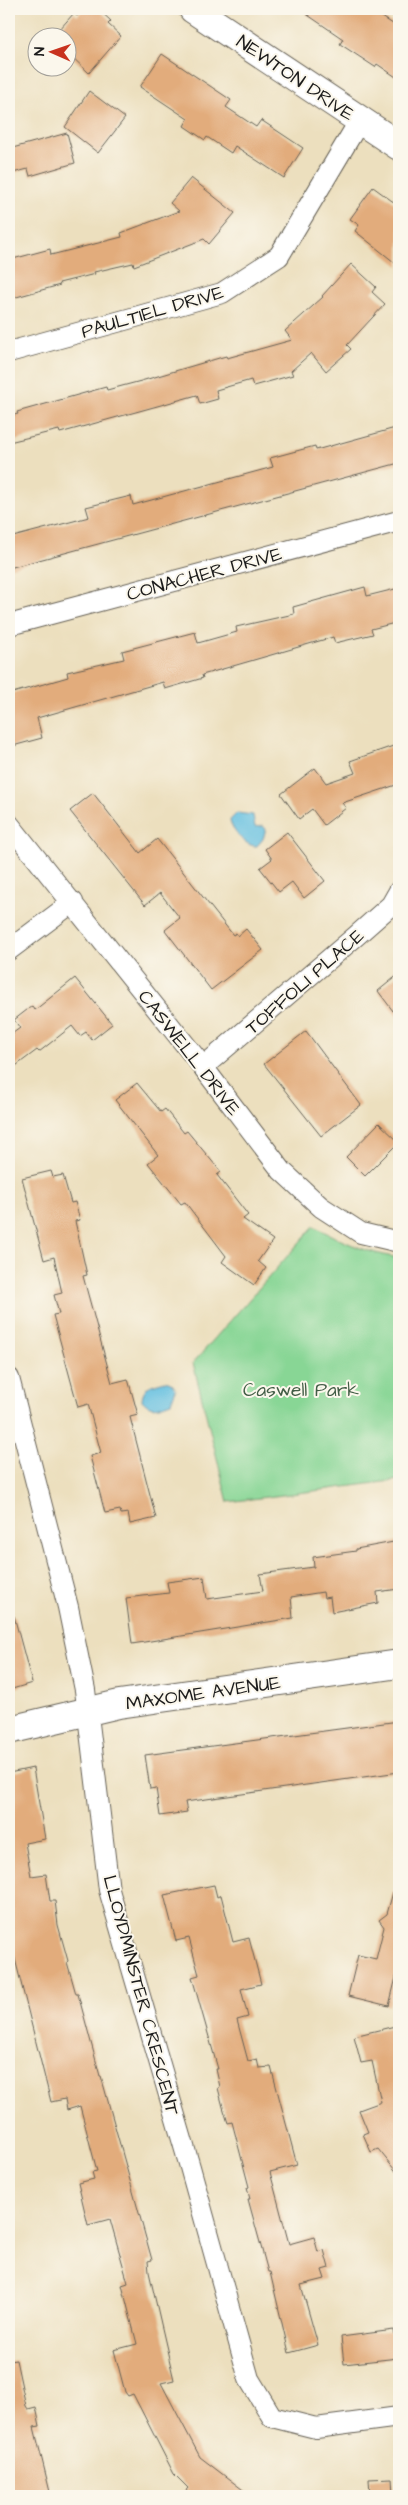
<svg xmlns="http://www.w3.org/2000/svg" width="408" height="2505" viewBox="0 0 408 2505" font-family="'Architects Daughter',sans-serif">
	<rect width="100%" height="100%" fill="#fbf7ec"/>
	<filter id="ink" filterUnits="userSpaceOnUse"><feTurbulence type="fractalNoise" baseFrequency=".02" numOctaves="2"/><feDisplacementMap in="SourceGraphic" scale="10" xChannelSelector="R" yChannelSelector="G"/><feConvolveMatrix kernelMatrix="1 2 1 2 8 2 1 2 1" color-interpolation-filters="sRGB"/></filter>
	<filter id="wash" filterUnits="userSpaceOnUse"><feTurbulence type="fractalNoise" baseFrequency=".0096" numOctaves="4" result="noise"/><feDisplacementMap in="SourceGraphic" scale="20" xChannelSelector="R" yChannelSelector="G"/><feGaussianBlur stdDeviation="1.12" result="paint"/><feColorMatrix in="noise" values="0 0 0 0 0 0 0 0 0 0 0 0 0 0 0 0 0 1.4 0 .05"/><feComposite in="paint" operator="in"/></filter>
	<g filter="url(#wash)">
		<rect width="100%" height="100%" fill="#ecdfbe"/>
		<path fill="#88d695" stroke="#527958" d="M 314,1226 C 342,1242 368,1253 399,1258 L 399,1480 L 228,1502 L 193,1363 Z"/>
		<path fill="#63bfe0" stroke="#406e7e" d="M 237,813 L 253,815 L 255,827 L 263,826 L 266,829 L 263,839 L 257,846 C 246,847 231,830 230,820 Z
			M 165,1381 L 171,1383 L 176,1389 L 171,1402 C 159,1406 151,1411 142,1400 C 143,1385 152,1385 165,1381 Z"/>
		<g id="blocks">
			<path fill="#e2ac7b" d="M 84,9 L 98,9 L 111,21 L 108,24 L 121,36 L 89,73 L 68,53 L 68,38 L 52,38 L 74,13 L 77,16 Z
				M 299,9 L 370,9 L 399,28 L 399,79 L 377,64 L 375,67 L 340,44 L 343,39 Z
				M 162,54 L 231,100 L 226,107 L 256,127 L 261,120 L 303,148 L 284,178 L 235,146 L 231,153 L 207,137 L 205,140 L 184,126 L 188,119 L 140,87 Z
				M 89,91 L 125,118 L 98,153 L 65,127 Z
				M 67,133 L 75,163 L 30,176 L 28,169 L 9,174 L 9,149 Z
				M 191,178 L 235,213 L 209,244 L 204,239 L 134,266 L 133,263 L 94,272 L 95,274 L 59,283 L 60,285 L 9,299 L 9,260 L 50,249 L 51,255 L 122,237 L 121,233 L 179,211 L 170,203 Z
				M 373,187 L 399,206 L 399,266 L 355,231 L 359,225 L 350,219 Z
				M 351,264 L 376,287 L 372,292 L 385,304 L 347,345 L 351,349 L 326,371 L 311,353 L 291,371 L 293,375 L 253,386 L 251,380 L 216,390 L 218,399 L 200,404 L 197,395 L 60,433 L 59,430 L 9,442 L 9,416 L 18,414 L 17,412 L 106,387 L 107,390 L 141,381 L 226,356 L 227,358 L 292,340 L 285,331 L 323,297 L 322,296 Z
				M 399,427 L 399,463 L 9,568 L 9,538 L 89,517 L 86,507 L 131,496 L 133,505 L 273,467 L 270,458 L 315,446 L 316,450 Z
				M 365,587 L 367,596 L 399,588 L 399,622 L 371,629 L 373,634 L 335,643 L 333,637 L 202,675 L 203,678 L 165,689 L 163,682 L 37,718 L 42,738 L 9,747 L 9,694 L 68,677 L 67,672 L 124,659 L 122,651 L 195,632 L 198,643 L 237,632 L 236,627 L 294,614 L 293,607 Z
				M 399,744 L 399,784 L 342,803 L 346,808 L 324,825 L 312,809 L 299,819 L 281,794 L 315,768 L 326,783 L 355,773 L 350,761 Z
				M 93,793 L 140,853 L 157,839 L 233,935 L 236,933 L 238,936 L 246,929 L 263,950 L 211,990 L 165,930 L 180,918 L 160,893 L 145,905 L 70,811 Z
				M 287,832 L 325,881 L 304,898 L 292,882 L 279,892 L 260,868 L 272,859 L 265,849 Z
				M 399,974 L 399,1019 L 378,991 Z
				M 75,978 L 112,1024 L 92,1040 L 86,1032 L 80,1036 L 72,1026 L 39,1052 L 37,1050 L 9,1071 L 9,1036 L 20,1028 L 14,1020 L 32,1006 L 35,1010 Z
				M 306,1031 L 361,1105 L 321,1136 L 264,1064 Z
				M 137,1083 L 161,1112 L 165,1109 L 184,1133 L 187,1131 L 221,1172 L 217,1175 L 248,1215 L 243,1219 L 273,1240 L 258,1261 L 266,1268 L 254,1285 L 222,1262 L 226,1256 L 185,1202 L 181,1204 L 148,1163 L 158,1155 L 115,1100 Z
				M 379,1123 L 399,1142 L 365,1176 L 346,1157 Z
				M 51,1171 L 53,1177 L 63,1175 L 71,1203 L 75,1202 L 80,1220 L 75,1221 L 87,1275 L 83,1276 L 112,1383 L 128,1379 L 138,1415 L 130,1417 L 156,1518 L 130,1524 L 128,1513 L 121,1514 L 120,1510 L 105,1513 L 90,1456 L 101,1453 L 88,1404 L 78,1407 L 53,1315 L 59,1314 L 54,1295 L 62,1293 L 54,1257 L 44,1260 L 22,1178 Z
				M 399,1541 L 399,1589 L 377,1592 L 378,1603 L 332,1612 L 330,1597 L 324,1598 L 323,1592 L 291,1597 L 293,1618 L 132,1644 L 126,1598 L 169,1593 L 167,1582 L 204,1577 L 207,1599 L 263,1591 L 260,1574 L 314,1567 L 313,1557 L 356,1551 L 356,1549 Z
				M 14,1616 L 32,1683 L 9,1690 L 9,1617 Z
				M 399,1721 L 399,1772 L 185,1802 L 187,1812 L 160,1816 L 156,1788 L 150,1789 L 145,1755 Z
				M 33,1768 L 45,1839 L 25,1843 L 31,1876 L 46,1874 L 50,1901 L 55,1901 L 58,1925 L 68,1961 L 67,1962 L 76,1994 L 78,1994 L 100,2076 L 101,2076 L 152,2260 L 148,2261 L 149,2272 L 174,2380 L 161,2383 L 200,2457 L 251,2496 L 181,2496 L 188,2488 L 174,2474 L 133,2394 L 128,2396 L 125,2392 L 114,2350 L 137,2344 L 122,2285 L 128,2283 L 110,2219 L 88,2225 L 78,2183 L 94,2179 L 92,2172 L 97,2171 L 80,2106 L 67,2110 L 65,2099 L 51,2102 L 9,1935 L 9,1773 Z
				M 214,1885 L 217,1897 L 221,1895 L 233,1942 L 249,1938 L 261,1984 L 241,1989 L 248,2017 L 237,2020 L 248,2061 L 257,2059 L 259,2068 L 271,2067 L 297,2165 L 270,2172 L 289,2244 L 314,2237 L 318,2252 L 324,2250 L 329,2268 L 322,2270 L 325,2279 L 301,2285 L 318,2345 L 289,2353 L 270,2272 L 268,2272 L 248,2199 L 250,2199 L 247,2188 L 249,2187 L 232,2122 L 228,2123 L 223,2107 L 218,2088 L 220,2087 L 216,2069 L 218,2069 L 192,1977 L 199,1975 L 189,1938 L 176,1941 L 164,1895 Z
				M 393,1892 L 399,1892 L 399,1965 L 389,2006 L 348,1996 L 358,1955 L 376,1959 L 384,1927 L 379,1920 L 387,1914 Z
				M 395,2026 L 399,2045 L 399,2175 L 378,2149 L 371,2152 L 363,2134 L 368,2132 L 359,2110 L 381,2102 L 372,2061 L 361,2063 L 354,2036 Z
				M 394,2330 L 398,2358 L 344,2364 L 341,2337 Z
				M 16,2360 L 26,2406 L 28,2409 L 36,2407 L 40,2426 L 34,2427 L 50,2492 L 31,2496 L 9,2496 L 9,2361 Z
				M 392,2478 L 393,2496 L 370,2496 L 369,2479 Z"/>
		</g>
	</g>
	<g filter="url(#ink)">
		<use href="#blocks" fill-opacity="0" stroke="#656055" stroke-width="1"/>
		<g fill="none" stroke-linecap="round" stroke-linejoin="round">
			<defs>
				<path id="street" d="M 9,352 L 222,293 L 279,256 L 360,120
					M 9,625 L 399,521
					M 9,824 L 203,1067 L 282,1171 L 321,1207 L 361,1233 L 399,1242
					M 9,950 L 73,902
					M 203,1067 L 356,936 L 391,905 L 399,891
					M 9,1378 L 68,1607 L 85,1690 L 109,1890 L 190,2167 L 249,2379 L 272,2417 L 316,2428 L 399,2417"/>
				<path id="secondary" d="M 193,9 L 399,146
					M 9,1730 L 119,1704 L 399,1664"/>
			</defs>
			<use href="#street" stroke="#656055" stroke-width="22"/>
			<use href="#secondary" stroke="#656055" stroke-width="30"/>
			<use href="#street" stroke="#fff" stroke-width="20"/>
			<use href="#secondary" stroke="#fff" stroke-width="28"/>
		</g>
	</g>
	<g text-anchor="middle" stroke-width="4" stroke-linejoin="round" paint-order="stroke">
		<g font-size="19" fill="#1c1c1c" stroke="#fbf7ec">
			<text transform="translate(296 77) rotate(34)" y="7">NEWTON DRIVE</text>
			<text transform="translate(152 311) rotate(-16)" y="7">PAULTIEL DRIVE</text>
			<text transform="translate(204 573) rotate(-15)" y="7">CONACHER DRIVE</text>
			<text transform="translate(304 981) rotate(-41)" y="7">TOFFOLI PLACE</text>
			<text transform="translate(190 1052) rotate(52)" y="7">CASWELL DRIVE</text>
			<text transform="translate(203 1692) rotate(-8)" y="7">MAXOME AVENUE</text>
			<text transform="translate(142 1995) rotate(75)" y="7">LLOYDMINSTER CRESCENT</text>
		</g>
		<g font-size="19" fill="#425d46" stroke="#fbf7ec">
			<text x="301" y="1396">Caswell Park</text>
		</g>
	</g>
	<rect width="408" height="2505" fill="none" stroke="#fbf7ec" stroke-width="30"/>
	<g transform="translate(52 52) rotate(272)"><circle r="24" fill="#fbf7ec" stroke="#a29f99"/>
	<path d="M0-4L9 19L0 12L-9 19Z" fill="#c8321e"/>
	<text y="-8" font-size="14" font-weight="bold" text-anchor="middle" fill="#1c1c1c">N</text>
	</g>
</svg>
